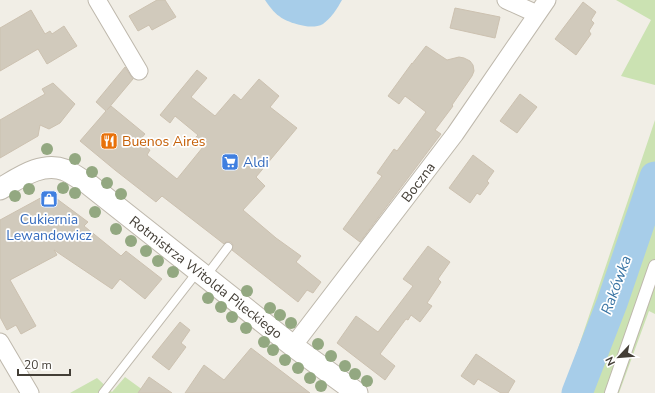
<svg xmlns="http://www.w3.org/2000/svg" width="655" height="393" viewBox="0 0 655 393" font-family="'Nunito Sans',sans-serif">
	<rect width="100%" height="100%" fill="#f1eee6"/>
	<path fill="#cbe2b2" d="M 616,0 L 655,0 L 655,85 L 621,76 L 651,20 Z
		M 655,120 L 655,314 L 649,311 L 619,393 L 563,393 Z
		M 125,377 L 147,393 L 70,393 L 97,378 L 112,392 Z"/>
	<path fill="#a7cde9" d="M 265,0 L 342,0 C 337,9 331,18 323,24 C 318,27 310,27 305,26 C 285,22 276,17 265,0 Z"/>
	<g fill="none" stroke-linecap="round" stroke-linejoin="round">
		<path stroke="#a7cde9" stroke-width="31" d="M 577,393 L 612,303 L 655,177"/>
	</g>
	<path fill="#d1cabc" stroke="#ccc1b0" d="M 157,0 L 165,0 L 176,17 L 152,30 L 149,25 L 138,31 L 129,16 Z
		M 583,2 L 596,12 L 591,20 L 594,23 L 589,31 L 591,34 L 576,55 L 555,39 Z
		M 455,8 L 500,17 L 495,38 L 450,28 Z
		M 31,10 L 45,34 L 50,31 L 52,34 L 64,26 L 77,46 L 47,64 L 38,49 L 0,71 L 0,28 Z
		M 426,46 L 447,60 L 459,57 L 464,58 L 470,61 L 473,65 L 474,71 L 472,76 L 452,105 L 453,106 L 435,130 L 441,134 L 360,242 L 343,229 L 382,176 L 377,173 L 394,149 L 397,151 L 426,112 L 405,96 L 399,104 L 388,96 L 412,63 L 412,64 Z
		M 125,67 L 133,79 L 107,110 L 111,106 L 145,134 L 138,142 L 150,150 L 147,155 L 177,179 L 203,147 L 194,139 L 198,135 L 175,116 L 170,123 L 160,115 L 197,70 L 207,78 L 191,97 L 215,116 L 234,94 L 241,100 L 259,79 L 279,96 L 270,107 L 297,128 L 256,177 L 265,186 L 243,210 L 276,238 L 301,256 L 296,262 L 321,282 L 313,293 L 307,290 L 298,302 L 232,250 L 233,245 L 231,242 L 226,242 L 224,244 L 162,196 L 156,202 L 115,170 L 80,141 L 106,111 L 96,102 Z
		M 53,83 L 75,104 L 60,123 L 49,129 L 40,125 L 38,136 L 0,158 L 0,120 L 45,94 L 42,89 Z
		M 520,94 L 537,107 L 517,133 L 500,121 Z
		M 473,155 L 494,171 L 487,181 L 489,183 L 480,195 L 477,193 L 470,203 L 449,188 Z
		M 46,195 L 53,196 L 88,222 L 84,226 L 121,256 L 126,251 L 162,279 L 145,299 L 120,279 L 112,289 L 54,250 L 57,255 L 10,280 L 36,326 L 21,334 L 16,325 L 7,330 L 0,317 L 0,220 Z
		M 428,246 L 450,262 L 438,279 L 441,282 L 427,303 L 432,306 L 420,322 L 411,315 L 408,320 L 406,319 L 380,354 L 395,366 L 385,380 L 337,343 L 356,316 L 378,332 L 413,286 L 403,279 Z
		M 180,322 L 190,330 L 181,343 L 186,347 L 169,370 L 152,357 Z
		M 251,348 L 310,393 L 185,393 L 204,365 L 224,380 Z
		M 476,354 L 515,381 L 508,393 L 501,393 L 478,379 L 474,385 L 461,376 Z
		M 149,377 L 172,393 L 138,393 Z"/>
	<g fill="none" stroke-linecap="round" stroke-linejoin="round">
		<defs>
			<path id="service" d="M 206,276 L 228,247
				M 103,393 L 198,271"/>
			<path id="pedestrian" d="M 611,393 L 655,266"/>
			<path id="minor" d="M 97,0 L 139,71
				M 506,0 L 537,14
				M 0,342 L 30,393
				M 293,346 L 455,134 L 547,0"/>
			<path id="tertiary" d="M 0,189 C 19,178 42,161 65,170 C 72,173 80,179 87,183 L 293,346 L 357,393"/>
		</defs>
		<use href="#service" stroke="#beb8ac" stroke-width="10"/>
		<use href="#pedestrian" stroke="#beb8ac" stroke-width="14"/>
		<use href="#minor" stroke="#beb8ac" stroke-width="19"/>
		<use href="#tertiary" stroke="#beb8ac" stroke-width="23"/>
		<use href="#service" stroke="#fff" stroke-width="8"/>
		<use href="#pedestrian" stroke="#fff" stroke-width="12"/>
		<use href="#minor" stroke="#fff" stroke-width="17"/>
		<use href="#tertiary" stroke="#fff" stroke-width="21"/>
	</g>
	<g fill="#93a881">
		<circle cx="47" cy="149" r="6"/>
		<circle cx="75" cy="159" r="6"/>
		<circle cx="92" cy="172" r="6"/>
		<circle cx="107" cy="183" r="6"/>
		<circle cx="63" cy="188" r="6"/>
		<circle cx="29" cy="189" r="6"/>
		<circle cx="75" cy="193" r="6"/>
		<circle cx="121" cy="194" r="6"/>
		<circle cx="15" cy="196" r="6"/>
		<circle cx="95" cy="212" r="6"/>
		<circle cx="116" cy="229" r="6"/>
		<circle cx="131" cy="241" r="6"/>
		<circle cx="146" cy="251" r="6"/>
		<circle cx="158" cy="261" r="6"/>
		<circle cx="173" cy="272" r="6"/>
		<circle cx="247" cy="291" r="6"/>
		<circle cx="208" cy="298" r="6"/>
		<circle cx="221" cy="307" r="6"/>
		<circle cx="270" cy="308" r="6"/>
		<circle cx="280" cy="315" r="6"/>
		<circle cx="232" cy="317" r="6"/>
		<circle cx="291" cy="323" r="6"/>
		<circle cx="246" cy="328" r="6"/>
		<circle cx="264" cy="342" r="6"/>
		<circle cx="318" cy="344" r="6"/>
		<circle cx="273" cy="350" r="6"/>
		<circle cx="331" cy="356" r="6"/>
		<circle cx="285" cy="360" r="6"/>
		<circle cx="345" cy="366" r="6"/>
		<circle cx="298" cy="368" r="6"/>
		<circle cx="355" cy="374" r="6"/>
		<circle cx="310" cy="378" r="6"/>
		<circle cx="367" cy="381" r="6"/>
		<circle cx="321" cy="386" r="6"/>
	</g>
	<defs>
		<symbol id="restaurant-square" viewBox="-11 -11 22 22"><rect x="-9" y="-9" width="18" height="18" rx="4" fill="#e8710a" stroke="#fff"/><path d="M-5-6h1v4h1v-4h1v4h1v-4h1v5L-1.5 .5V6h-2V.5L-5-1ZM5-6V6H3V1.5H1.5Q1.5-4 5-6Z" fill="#fff"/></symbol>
		<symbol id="supermarket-square" viewBox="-11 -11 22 22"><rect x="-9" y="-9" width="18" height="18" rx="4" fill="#3f7fe0" stroke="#fff"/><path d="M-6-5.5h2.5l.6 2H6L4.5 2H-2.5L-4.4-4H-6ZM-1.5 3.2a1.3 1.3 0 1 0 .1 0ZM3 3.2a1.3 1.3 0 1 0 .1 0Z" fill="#fff"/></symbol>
		<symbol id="shop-square" viewBox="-11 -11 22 22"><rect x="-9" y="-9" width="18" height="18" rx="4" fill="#3f7fe0" stroke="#fff"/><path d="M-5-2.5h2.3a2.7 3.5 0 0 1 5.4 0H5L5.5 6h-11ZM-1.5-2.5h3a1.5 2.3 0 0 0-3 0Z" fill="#fff"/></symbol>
	</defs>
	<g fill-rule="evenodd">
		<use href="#restaurant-square" x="99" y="131" width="20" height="20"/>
		<use href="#supermarket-square" x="220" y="152" width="20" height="20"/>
		<use href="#shop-square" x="39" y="189" width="20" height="20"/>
	</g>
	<g text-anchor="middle" stroke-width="3.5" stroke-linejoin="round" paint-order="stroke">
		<g font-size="14" fill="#c56008" stroke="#fff" text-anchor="start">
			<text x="122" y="146">Buenos Aires</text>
		</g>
		<g font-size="14" fill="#366cbe" stroke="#fff" text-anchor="start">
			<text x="243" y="167">Aldi</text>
			<text x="49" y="224" text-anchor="middle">Cukiernia<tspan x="49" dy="16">Lewandowicz</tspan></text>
		</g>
		<g font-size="14" fill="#433e36" stroke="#fff">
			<text transform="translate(418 182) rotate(-53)" y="5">Boczna</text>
			<text transform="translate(206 277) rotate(38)" y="5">Rotmistrza Witolda Pileckiego</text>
		</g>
		<g font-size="15" font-style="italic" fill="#3a75a4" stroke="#fff">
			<text transform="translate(616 285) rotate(-70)" y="5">Rakówka</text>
		</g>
	</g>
	<g transform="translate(619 357) rotate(244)" stroke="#ffffff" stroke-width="3" paint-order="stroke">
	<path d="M0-3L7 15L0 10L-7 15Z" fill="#433e36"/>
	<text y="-6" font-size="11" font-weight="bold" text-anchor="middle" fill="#433e36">N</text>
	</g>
	<path d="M18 369v6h52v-6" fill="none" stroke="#433e36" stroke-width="2"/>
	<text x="24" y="369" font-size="12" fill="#433e36" stroke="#ffffff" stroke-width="3" paint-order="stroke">20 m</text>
</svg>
